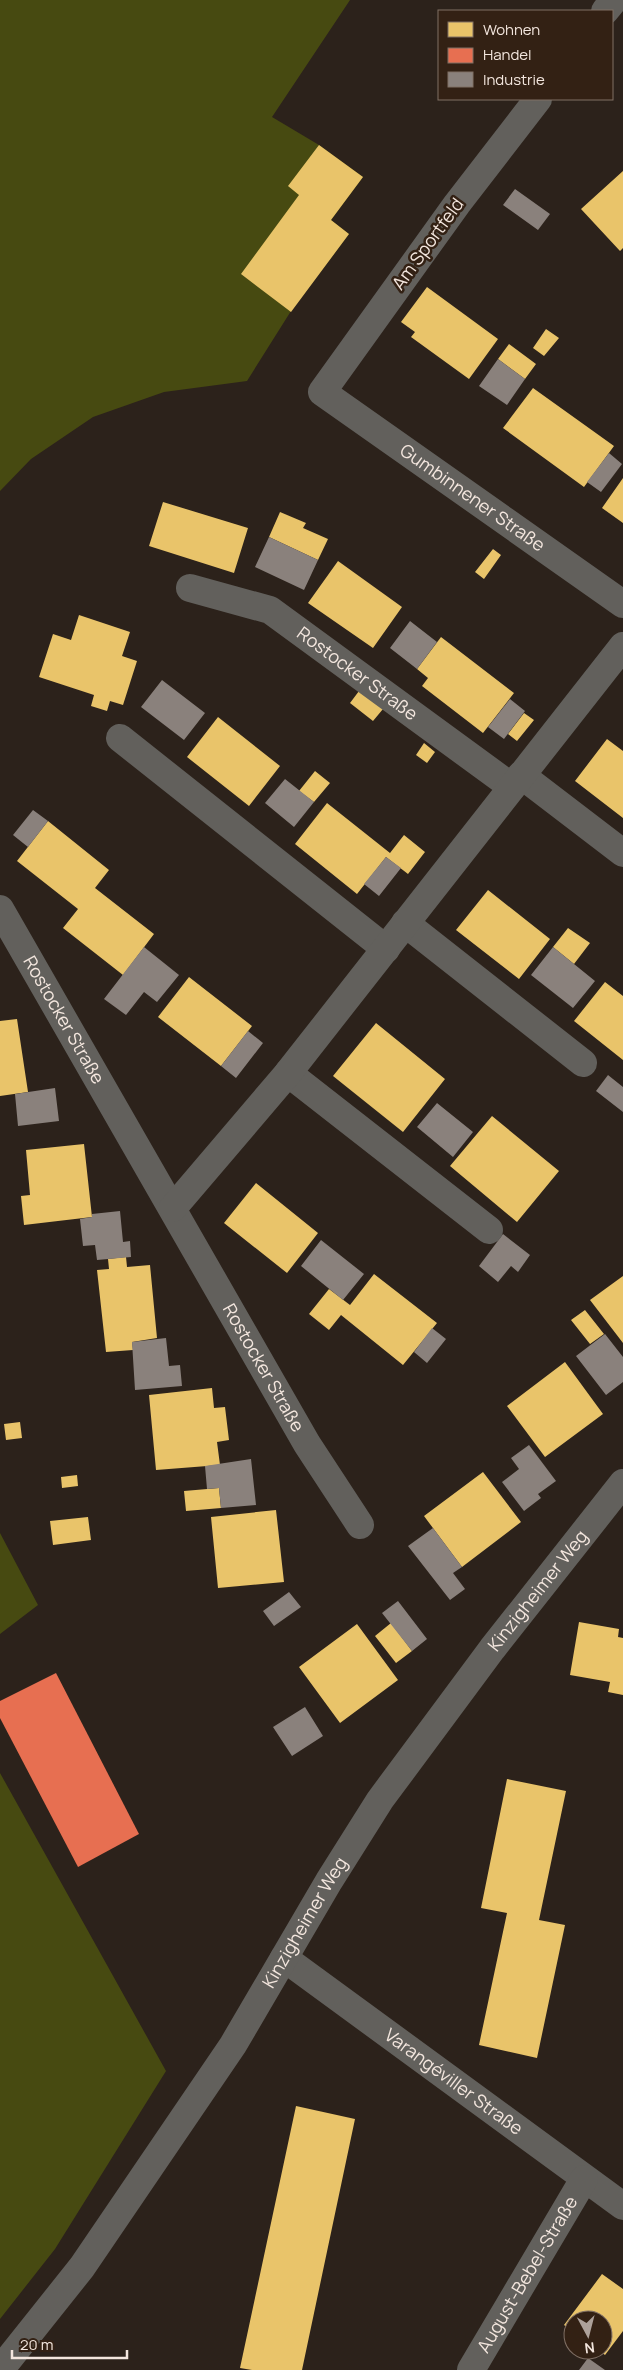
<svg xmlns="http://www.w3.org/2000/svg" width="623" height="2370" viewBox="0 0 623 2370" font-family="Manrope,sans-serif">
	<rect width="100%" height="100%" fill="#2c221b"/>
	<path fill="#474a11" d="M 0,0 L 350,0 L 272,117 L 319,145 L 363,177 L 331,220 L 349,234 L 291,311 L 247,381 L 164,392 L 93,417 L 31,459 L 0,491 Z
		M 0,1533 L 38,1605 L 0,1634 Z
		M 0,1773 L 166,2071 L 55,2249 L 0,2319 Z"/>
	<path fill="#e9c46a" d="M 319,145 L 363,177 L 331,220 L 349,234 L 291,312 L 241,274 L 299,195 L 288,186 Z
		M 623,171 L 623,248 L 620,251 L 581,209 Z
		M 427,287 L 498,339 L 469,379 L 411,337 L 415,332 L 401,322 Z
		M 546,329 L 559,338 L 544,356 L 533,348 Z
		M 509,344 L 536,364 L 525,379 L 498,359 Z
		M 533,388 L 614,446 L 584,487 L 503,428 Z
		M 623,478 L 623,523 L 602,508 Z
		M 163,502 L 248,528 L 234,573 L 149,546 Z
		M 280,512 L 306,523 L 303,528 L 328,539 L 318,560 L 269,537 Z
		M 493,549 L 501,555 L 484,579 L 475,572 Z
		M 338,561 L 402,607 L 373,648 L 308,603 Z
		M 79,615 L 130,632 L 122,656 L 137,661 L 123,705 L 110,701 L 107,711 L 91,706 L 94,695 L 39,677 L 53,634 L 71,640 Z
		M 441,637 L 514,693 L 483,733 L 422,686 L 428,678 L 417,669 Z
		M 359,691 L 383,709 L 373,721 L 350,703 Z
		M 524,713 L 534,720 L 517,741 L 508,734 Z
		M 218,717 L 280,766 L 249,806 L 187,757 Z
		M 607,739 L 623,751 L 623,818 L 575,781 Z
		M 424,743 L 435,752 L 427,763 L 416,755 Z
		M 315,771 L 330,783 L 314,802 L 299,791 Z
		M 327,803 L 390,853 L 404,835 L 425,852 L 408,874 L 386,857 L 357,894 L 295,844 Z
		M 48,821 L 109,870 L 95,888 L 154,934 L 123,975 L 63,928 L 78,909 L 17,861 Z
		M 488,890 L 550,939 L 519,979 L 456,930 Z
		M 568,928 L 590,943 L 574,964 L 553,947 Z
		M 189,977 L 252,1026 L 221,1066 L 158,1017 Z
		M 605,982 L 623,996 L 623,1060 L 574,1021 Z
		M 17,1019 L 28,1092 L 0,1096 L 0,1021 Z
		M 376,1023 L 445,1079 L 403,1132 L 333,1076 Z
		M 492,1116 L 559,1171 L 517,1222 L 450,1166 Z
		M 84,1144 L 92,1217 L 24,1225 L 21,1196 L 30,1195 L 26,1150 Z
		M 256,1183 L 318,1233 L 287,1273 L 224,1223 Z
		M 126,1257 L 127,1267 L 150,1265 L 157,1338 L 132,1342 L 133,1350 L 106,1352 L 97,1270 L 109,1269 L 108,1259 Z
		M 374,1274 L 437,1323 L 403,1365 L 341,1315 L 329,1330 L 309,1314 L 329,1289 L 350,1305 Z
		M 623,1276 L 623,1343 L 590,1300 Z
		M 585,1310 L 604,1334 L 590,1344 L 571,1320 Z
		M 565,1362 L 603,1414 L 545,1457 L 507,1406 Z
		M 212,1388 L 214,1408 L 225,1407 L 229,1440 L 217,1442 L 220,1465 L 156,1470 L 149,1395 Z
		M 20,1422 L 22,1438 L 6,1440 L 4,1424 Z
		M 483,1472 L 521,1522 L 462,1567 L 424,1516 Z
		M 77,1475 L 78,1486 L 62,1488 L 61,1477 Z
		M 219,1488 L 221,1508 L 186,1511 L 184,1491 Z
		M 276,1510 L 284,1582 L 218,1588 L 211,1517 Z
		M 88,1517 L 91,1540 L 53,1545 L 50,1521 Z
		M 579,1622 L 619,1629 L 618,1637 L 623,1638 L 623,1695 L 608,1692 L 610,1682 L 570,1675 Z
		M 391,1623 L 412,1651 L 396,1663 L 375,1636 Z
		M 357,1624 L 398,1680 L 340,1723 L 299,1667 Z
		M 507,1779 L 566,1791 L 539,1920 L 565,1925 L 537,2058 L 479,2045 L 507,1913 L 481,1908 Z
		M 296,2106 L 355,2119 L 302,2370 L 252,2370 L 240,2368 Z
		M 602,2274 L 623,2289 L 623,2331 L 605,2355 L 599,2350 L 603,2350 L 603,2320 L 573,2320 L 573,2332 L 564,2325 Z"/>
	<path fill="#e76f51" d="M 56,1673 L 139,1834 L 78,1867 L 0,1718 L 0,1701 Z"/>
	<path fill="#8a817c" d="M 515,189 L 550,214 L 538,230 L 503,205 Z
		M 498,359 L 525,379 L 507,405 L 479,386 Z
		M 609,453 L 622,464 L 601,492 L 587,482 Z
		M 269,537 L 318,560 L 304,590 L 255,567 Z
		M 410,621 L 437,642 L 417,669 L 390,648 Z
		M 162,680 L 205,713 L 184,740 L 141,707 Z
		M 510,699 L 525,711 L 504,739 L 488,727 Z
		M 285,779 L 314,802 L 294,827 L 265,803 Z
		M 33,810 L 48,821 L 28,847 L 13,835 Z
		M 386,857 L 401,868 L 379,896 L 364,884 Z
		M 144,947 L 179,975 L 157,1002 L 144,992 L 126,1015 L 104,999 Z
		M 553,947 L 595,981 L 573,1008 L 531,975 Z
		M 248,1031 L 263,1043 L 236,1078 L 221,1066 Z
		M 608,1075 L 623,1087 L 623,1112 L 596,1091 Z
		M 55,1088 L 59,1121 L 18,1126 L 15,1094 Z
		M 437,1103 L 473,1132 L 453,1157 L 417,1127 Z
		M 120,1211 L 123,1242 L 130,1241 L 131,1257 L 97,1260 L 95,1245 L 83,1246 L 80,1219 L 92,1217 L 92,1214 Z
		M 503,1234 L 530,1255 L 518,1272 L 511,1266 L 498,1282 L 479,1266 Z
		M 321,1240 L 364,1274 L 343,1300 L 301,1266 Z
		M 432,1328 L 446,1339 L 427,1363 L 414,1352 Z
		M 605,1334 L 623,1357 L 623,1382 L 606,1395 L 576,1356 Z
		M 166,1338 L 169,1366 L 180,1365 L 182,1386 L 135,1390 L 132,1342 Z
		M 529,1445 L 556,1481 L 538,1494 L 541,1498 L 524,1511 L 502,1482 L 519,1469 L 511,1458 Z
		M 251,1459 L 256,1505 L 221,1508 L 219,1488 L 207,1489 L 205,1466 Z
		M 433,1528 L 462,1567 L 453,1573 L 465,1589 L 450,1600 L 408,1546 Z
		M 289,1592 L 301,1607 L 274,1626 L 263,1611 Z
		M 398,1601 L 427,1639 L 412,1651 L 382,1613 Z
		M 305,1707 L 323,1736 L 292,1756 L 273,1727 Z
		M 588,2358 L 605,2370 L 579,2370 Z"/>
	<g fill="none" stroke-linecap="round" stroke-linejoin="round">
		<g stroke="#62605c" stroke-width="28">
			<path d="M 605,11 L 614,0"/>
			<path id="s1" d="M 538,99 L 457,204 L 322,392 L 623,604"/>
			<path id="s2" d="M 190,588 L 270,610 L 512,787"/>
			<path d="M 120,738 L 386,949"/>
			<path d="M 521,775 L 623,853"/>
			<path id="s3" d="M 0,909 L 307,1444 L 360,1525"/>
			<path d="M 405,923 L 583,1063"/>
			<path d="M 288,1073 L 489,1230"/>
			<path d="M 173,1208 L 288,1073 L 623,646"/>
			<path id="s4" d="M 284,1958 L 623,2206"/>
			<path id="s5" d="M 0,2370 L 82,2267 L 233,2045 L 329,1881 L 380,1800 L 492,1649 L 623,1483"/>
			<path id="s6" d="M 471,2370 L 584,2179"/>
		</g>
	</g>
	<g text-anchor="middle" stroke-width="5" stroke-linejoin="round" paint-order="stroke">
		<g font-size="18" fill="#f3e6de" stroke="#332114">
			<text transform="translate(428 244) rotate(-54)" y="6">Am Sportfeld</text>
			<text dy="6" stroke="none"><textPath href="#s1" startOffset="548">Gumbinnener Straße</textPath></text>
			<text dy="6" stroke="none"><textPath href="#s2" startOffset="191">Rostocker Straße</textPath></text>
			<text dy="6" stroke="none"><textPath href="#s3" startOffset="128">Rostocker Straße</textPath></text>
			<text dy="6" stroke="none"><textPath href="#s3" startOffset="529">Rostocker Straße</textPath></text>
			<text dy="6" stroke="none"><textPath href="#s5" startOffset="948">Kinzigheimer Weg</textPath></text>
			<text dy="6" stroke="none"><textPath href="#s5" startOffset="542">Kinzigheimer Weg</textPath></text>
			<text dy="6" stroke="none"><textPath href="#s4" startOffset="210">Varangéviller Straße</textPath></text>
			<text dy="6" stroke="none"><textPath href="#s6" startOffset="111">August-Bebel-Straße</textPath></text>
		</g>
	</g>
	<rect x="438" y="10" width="175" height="90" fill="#332114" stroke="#807065"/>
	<rect x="448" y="22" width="25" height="15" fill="#e9c46a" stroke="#807065"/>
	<text x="483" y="35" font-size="15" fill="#f3e6de">Wohnen</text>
	<rect x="448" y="48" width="25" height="15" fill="#e76f51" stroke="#807065"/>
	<text x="483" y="60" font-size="15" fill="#f3e6de">Handel</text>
	<rect x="448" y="72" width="25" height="15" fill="#8a817c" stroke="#807065"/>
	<text x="483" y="85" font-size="15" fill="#f3e6de">Industrie</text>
	<g transform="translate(588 2335) rotate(173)"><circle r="24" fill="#332114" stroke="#807065"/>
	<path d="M0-4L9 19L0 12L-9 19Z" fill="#ada19a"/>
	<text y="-8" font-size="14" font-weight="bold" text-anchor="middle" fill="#f3e6de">N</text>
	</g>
	<path d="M12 2350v8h115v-8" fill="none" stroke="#f3e6de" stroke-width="2.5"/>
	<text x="20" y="2350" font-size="15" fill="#f3e6de" stroke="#332114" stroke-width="4" paint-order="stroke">20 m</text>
</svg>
